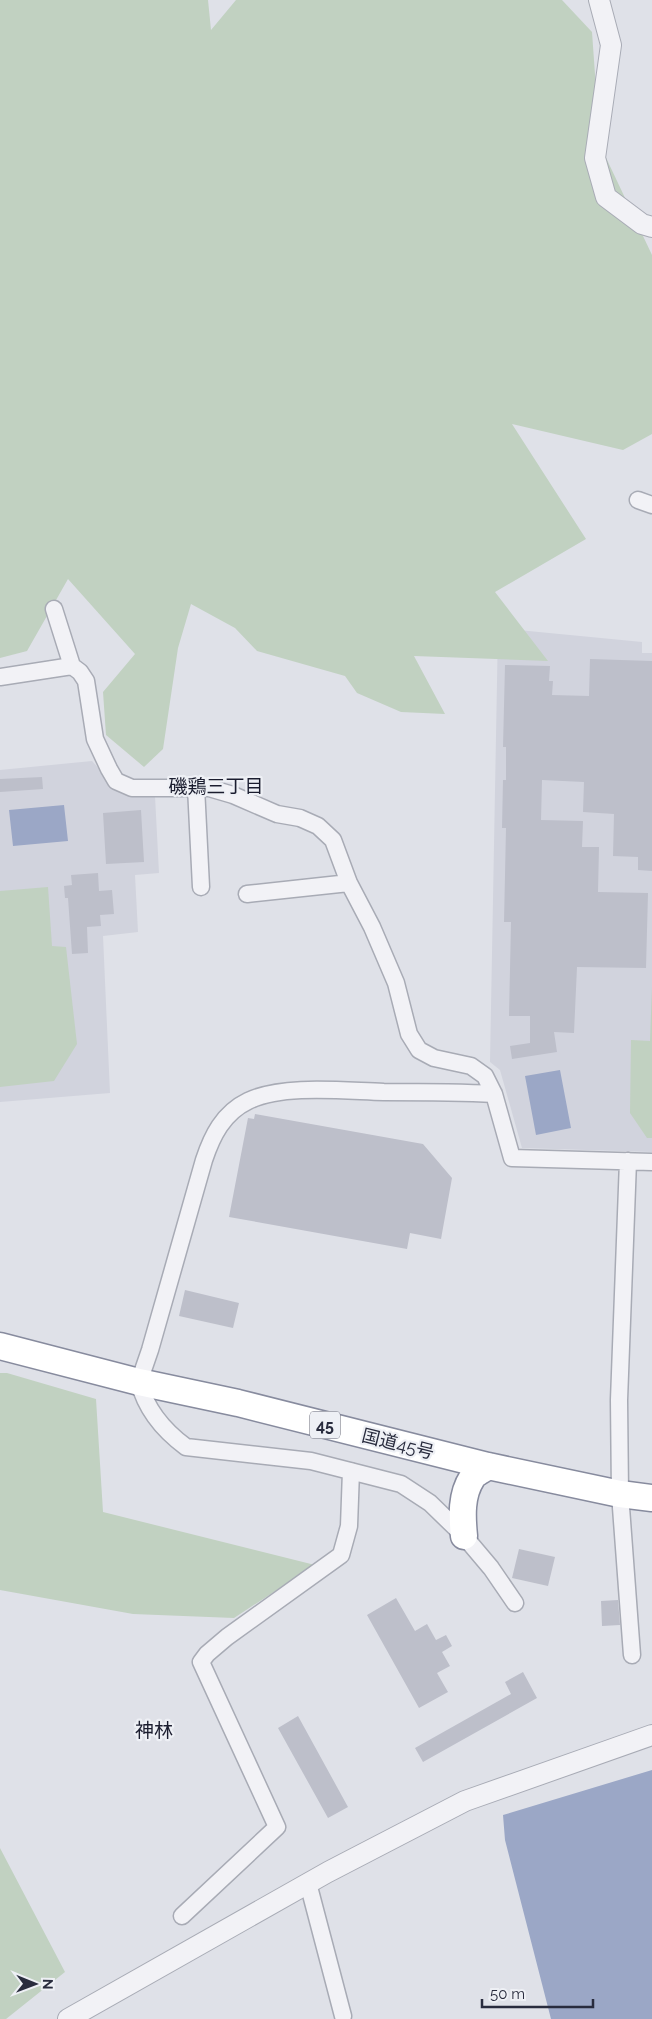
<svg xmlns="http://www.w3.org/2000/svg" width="652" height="2019" viewBox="0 0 652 2019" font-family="Raleway,'Noto Sans JP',sans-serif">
	<rect width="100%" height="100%" fill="#dfe1e8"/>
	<path fill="#d1d3dd" d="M 498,628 L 642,642 L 642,653 L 652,653 L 652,1152 L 522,1148 L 500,1070 L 490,1062 Z
		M 92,761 L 122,794 L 155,796 L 159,873 L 135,875 L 138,932 L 103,936 L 110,1093 L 0,1102 L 0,770 Z"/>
	<path fill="#c1d1c1" d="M 0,0 L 208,0 L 211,30 L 236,0 L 562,0 L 592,32 L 600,145 L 652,255 L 652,434 L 623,450 L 512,424 L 586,539 L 495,592 L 548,661 L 414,656 L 445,714 L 401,712 L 357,693 L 345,676 L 257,651 L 235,628 L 191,604 L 178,648 L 163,749 L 144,767 L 106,735 L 103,692 L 135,654 L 68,579 L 27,651 L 0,658 Z
		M 48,887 L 52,946 L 66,947 L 77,1044 L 54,1081 L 0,1087 L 0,891 Z
		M 652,987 L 652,1138 L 647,1138 L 630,1113 L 631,1040 L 650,1041 Z
		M 0,1373 L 7,1373 L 96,1399 L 103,1512 L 315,1565 L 234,1618 L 133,1614 L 0,1590 Z
		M 0,1848 L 65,1972 L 6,2019 L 0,2019 Z"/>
	<path fill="#9ba7c6" d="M 64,805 L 68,841 L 13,846 L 9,810 Z
		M 560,1070 L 571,1128 L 536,1135 L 525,1076 Z
		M 652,1770 L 652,2019 L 551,2019 L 505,1840 L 503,1815 Z"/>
	<path fill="#bdbfca" d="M 590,659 L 652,661 L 652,871 L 638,870 L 638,857 L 613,856 L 614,814 L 583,812 L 584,782 L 542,780 L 541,820 L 583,821 L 582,847 L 599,847 L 598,892 L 648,893 L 646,968 L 577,967 L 574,1033 L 554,1032 L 557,1052 L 512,1059 L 510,1046 L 530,1043 L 530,1016 L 509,1016 L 511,922 L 504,922 L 506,828 L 502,828 L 503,780 L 506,780 L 506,747 L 503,747 L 505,665 L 550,666 L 549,681 L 553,681 L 552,695 L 589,696 Z
		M 42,777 L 43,789 L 0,792 L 0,779 Z
		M 141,810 L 144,862 L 106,864 L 103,813 Z
		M 98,873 L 99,891 L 112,890 L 114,914 L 100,915 L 101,926 L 87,927 L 88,953 L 72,954 L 68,898 L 65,898 L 64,886 L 72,885 L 71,875 Z
		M 255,1114 L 423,1144 L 452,1178 L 441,1239 L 410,1233 L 407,1249 L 229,1217 L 248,1118 L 254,1119 Z
		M 185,1290 L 239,1303 L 233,1328 L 179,1316 Z
		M 519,1549 L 555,1557 L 548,1586 L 512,1578 Z
		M 396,1598 L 415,1631 L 427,1624 L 436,1640 L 446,1635 L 452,1646 L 442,1652 L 450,1666 L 437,1673 L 448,1692 L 419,1708 L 367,1615 Z
		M 618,1600 L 620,1625 L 602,1626 L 601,1601 Z
		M 523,1672 L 537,1698 L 423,1762 L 415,1748 L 511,1694 L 505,1682 Z
		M 298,1716 L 348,1807 L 328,1818 L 278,1728 Z"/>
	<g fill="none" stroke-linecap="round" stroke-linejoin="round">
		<defs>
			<path id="minor" d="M 638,500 L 652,505
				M 54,609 L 72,666 L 80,672 L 86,681 L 95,739 L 109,769 L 116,781 L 132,788 L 209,788 L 233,795 L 277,814 L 300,818 L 318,826 L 333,840 L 349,883 L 372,927 L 396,983 L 409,1034 L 419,1050 L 434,1058 L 471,1066 L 485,1076 L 494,1094
				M 0,677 L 72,666
				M 196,787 L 201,887
				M 247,894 L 349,883
				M 628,1161 L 619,1400 L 620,1494 L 632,1655
				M 515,1603 L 491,1568 L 464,1536 L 430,1503 L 401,1484 L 311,1461 L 186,1447 C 163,1430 146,1410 139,1382 L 150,1350 L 204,1160 C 212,1136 223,1113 248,1101 C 283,1084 344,1091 384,1092 C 420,1092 457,1092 494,1094 L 512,1158 L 652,1162
				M 308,1883 L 343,2016
				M 182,1916 L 277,1827 L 201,1662 L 207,1654 L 227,1637 L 341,1555 L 349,1526 L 351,1471"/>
			<path id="tertiary" d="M 599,0 L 611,45 L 595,158 L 606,197 L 642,224 L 652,227
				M 68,2019 L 328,1872 L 465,1801 L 652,1735"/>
			<path id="trunk" d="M 0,1346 L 139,1382 L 238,1403 L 488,1466 L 620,1494 L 652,1498
				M 464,1536 C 462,1516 461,1495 472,1478 C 475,1473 483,1470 488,1466"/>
		</defs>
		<use href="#minor" stroke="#a8abb5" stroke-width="19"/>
		<use href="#tertiary" stroke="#a8abb5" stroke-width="22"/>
		<use href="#trunk" stroke="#878b9e" stroke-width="29"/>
		<use href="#minor" stroke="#f2f2f6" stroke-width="16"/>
		<use href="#tertiary" stroke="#f2f2f6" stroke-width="20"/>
		<use href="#trunk" stroke="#fff" stroke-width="26"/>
	</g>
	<g text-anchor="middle" stroke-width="4.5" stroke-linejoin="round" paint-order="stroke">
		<rect fill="#eef0f5" stroke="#646775" stroke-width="1" x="310" y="1411.5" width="30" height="27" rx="4"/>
		<g font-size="16" font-weight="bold" fill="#292c3e">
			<text x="325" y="1431">45</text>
		</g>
		<g font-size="18" fill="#292c3e" stroke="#eef0f5">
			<text transform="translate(398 1444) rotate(14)" y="6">国道45号</text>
		</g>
		<g font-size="19" fill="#1b1d2f" stroke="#eef0f5">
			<text x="216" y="793">磯鶏三丁目</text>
			<text x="154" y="1737">神林</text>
		</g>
	</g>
	<g transform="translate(35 1984) rotate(91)" stroke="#eef0f5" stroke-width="4" paint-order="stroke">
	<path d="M0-4L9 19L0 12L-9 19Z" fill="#292c3e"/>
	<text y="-8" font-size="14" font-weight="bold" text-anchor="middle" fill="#292c3e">N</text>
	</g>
	<path d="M482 1999v8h111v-8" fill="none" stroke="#292c3e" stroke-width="2.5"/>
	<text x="490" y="1999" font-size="15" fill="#292c3e" stroke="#eef0f5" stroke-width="4" paint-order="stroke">50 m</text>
</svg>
